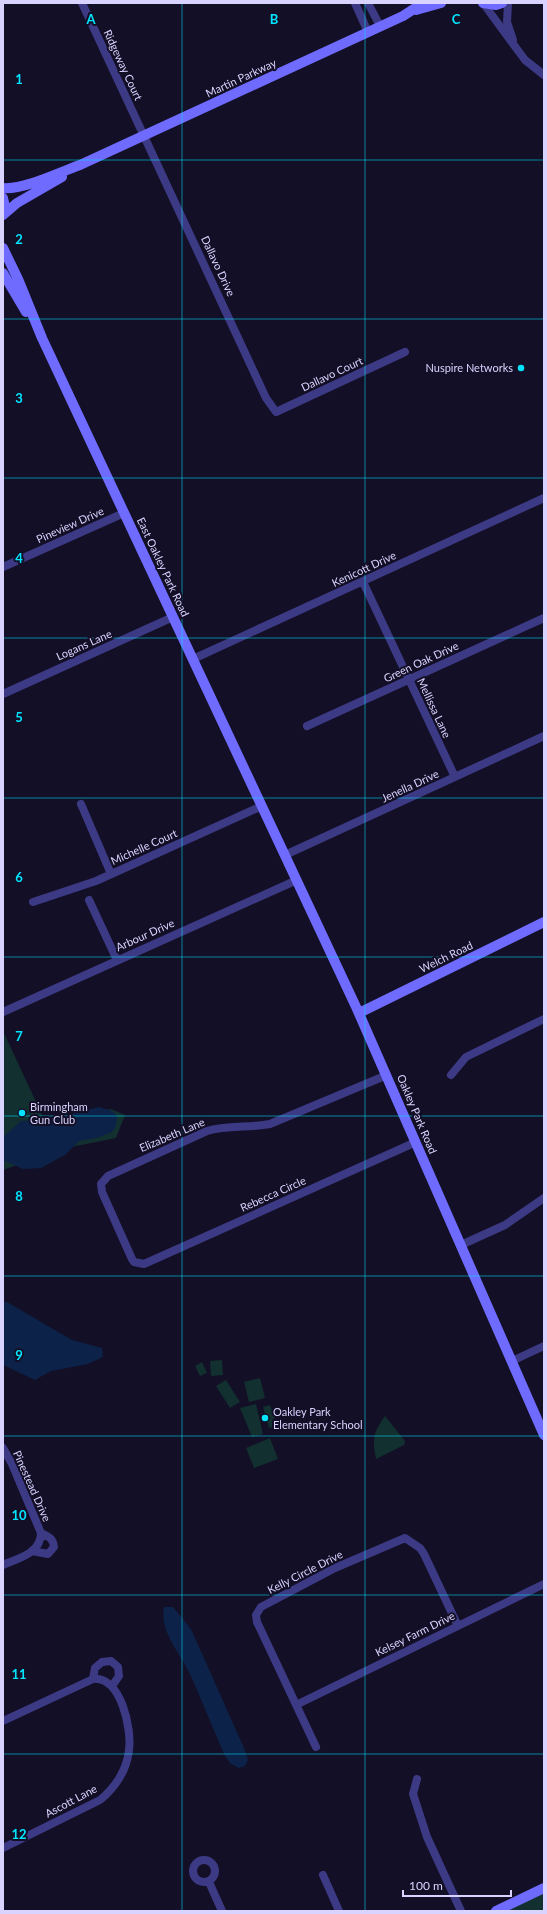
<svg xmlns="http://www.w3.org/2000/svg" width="547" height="1914" viewBox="0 0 547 1914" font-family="Lato,sans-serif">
	<rect width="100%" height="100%" fill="#130f26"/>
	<path fill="#12302f" d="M 3,1031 L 45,1121 L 111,1109 L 125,1115 L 116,1138 L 66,1148 L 3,1170 Z
		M 222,1360 L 223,1375 L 211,1376 L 210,1361 Z
		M 202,1362 L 207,1373 L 200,1376 L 195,1366 Z
		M 260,1378 L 265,1398 L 249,1402 L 244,1382 Z
		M 226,1380 L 240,1402 L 230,1408 L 216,1386 Z
		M 256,1404 L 263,1434 L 252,1437 L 240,1408 Z
		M 270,1405 L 277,1426 L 269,1428 L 263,1407 Z
		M 385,1416 L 405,1441 L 404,1445 L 376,1459 C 372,1439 373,1433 385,1416 Z
		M 270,1438 L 278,1459 L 254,1468 L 246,1448 Z
		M 544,1891 L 544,1911 L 503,1911 Z"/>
	<path fill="#0c2248" d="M 99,1107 L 112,1111 L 117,1116 L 116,1126 L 112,1132 L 97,1138 L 79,1141 L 65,1155 L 41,1168 L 23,1169 L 3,1160 L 3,1137 L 21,1121 L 50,1119 Z
		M 3,1302 L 7,1302 L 72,1340 L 102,1348 L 103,1357 L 88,1364 L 51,1371 L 35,1380 L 3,1365 Z
		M 164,1607 L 173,1607 L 191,1629 L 244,1748 L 248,1760 L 245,1766 L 239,1768 L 231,1764 L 225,1756 C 213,1729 202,1701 190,1674 C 180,1652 159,1632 164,1607 Z"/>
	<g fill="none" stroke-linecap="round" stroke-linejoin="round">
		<path stroke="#3d3a85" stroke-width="8" d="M 82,3 L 266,398 L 276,412 L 405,352
			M 355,3 L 368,32
			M 368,3 L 380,26
			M 483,3 L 525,60 L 544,75
			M 508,3 L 507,22 L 513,40
			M 3,567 L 124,513
			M 363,582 L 455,777
			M 193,659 L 544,498
			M 3,694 L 173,617
			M 307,726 L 544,618
			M 81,804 L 111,874
			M 285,855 L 544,736
			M 89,900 L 117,960
			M 33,902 L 96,881 L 262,806
			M 3,1012 L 297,880
			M 387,1075 L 270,1124 C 249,1128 227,1125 207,1131 L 108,1176 L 101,1184 L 102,1192 L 132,1259 L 134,1262 L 144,1264 L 416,1142
			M 451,1075 L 466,1057 L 544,1019
			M 461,1245 L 505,1225 L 544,1198
			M 512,1361 L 544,1346
			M 3,1448 L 12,1464 L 41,1533 C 41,1553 19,1558 3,1565
			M 32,1551 L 48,1554 L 54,1547 C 53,1538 49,1537 41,1533
			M 93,1679 L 95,1668 L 102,1662 L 111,1661 L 118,1667 L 119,1676 L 112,1686
			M 296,1705 L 544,1584
			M 3,1721 L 93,1679 C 121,1676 132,1729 129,1750 C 127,1770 115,1788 100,1800 L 3,1848
			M 316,1747 L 257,1622 L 256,1615 L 261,1607 L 335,1568 L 405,1538 L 420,1548 L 424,1554 L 458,1626
			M 417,1779 L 413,1794 L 416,1803 L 427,1837 L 461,1911
			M193 1871a11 11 0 1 1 22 0a11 11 0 1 1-22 0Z
			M 323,1875 L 339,1911
			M 209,1882 L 222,1911"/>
		<path stroke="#6f6bff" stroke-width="10" d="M 483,3 L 496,5 L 502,3
			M 416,10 L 441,3
			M 3,188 C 24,190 60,172 80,165 L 403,16 L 423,3
			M 3,198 L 5,207 L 3,215
			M 3,215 L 17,203 L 62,177
			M 3,248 L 18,279 L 42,338 L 357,1009 L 544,1435
			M 3,273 L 26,312
			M 359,1013 L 544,922
			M 496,1911 L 544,1888"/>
	</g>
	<path fill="none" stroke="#00e5ff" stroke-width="1" stroke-opacity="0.55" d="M 182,3 L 182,1911M 365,3 L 365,1911M 3,160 L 544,160M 3,319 L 544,319M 3,478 L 544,478M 3,638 L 544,638M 3,798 L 544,798M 3,957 L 544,957M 3,1116 L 544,1116M 3,1276 L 544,1276M 3,1436 L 544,1436M 3,1595 L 544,1595M 3,1754 L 544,1754"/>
	<g fill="#00e5ff" stroke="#130f26" stroke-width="1.5">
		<circle cx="521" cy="368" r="4"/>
		<circle cx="22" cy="1113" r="4"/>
		<circle cx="265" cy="1418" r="4"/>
	</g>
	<g text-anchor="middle" stroke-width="4" stroke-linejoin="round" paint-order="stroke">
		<g font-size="11" fill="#d9d4ff" stroke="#130f26">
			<text transform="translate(123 65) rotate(65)" y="4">Ridgeway Court</text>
			<text transform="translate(241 78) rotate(-25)" y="4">Martin Parkway</text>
			<text transform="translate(218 266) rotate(65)" y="4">Dallavo Drive</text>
			<text transform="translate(332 374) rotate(-25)" y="4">Dallavo Court</text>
			<text transform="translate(70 525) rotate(-24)" y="4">Pineview Drive</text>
			<text transform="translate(163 567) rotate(65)" y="4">East Oakley Park Road</text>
			<text transform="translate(364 569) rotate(-25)" y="4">Kenicott Drive</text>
			<text transform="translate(84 645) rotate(-24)" y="4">Logans Lane</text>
			<text transform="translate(421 662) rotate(-25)" y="4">Green Oak Drive</text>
			<text transform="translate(434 708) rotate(65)" y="4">Mellissa Lane</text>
			<text transform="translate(410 786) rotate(-25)" y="4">Jenella Drive</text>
			<text transform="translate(144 847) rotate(-24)" y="4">Michelle Court</text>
			<text transform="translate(145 935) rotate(-24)" y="4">Arbour Drive</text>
			<text transform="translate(446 957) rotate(-26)" y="4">Welch Road</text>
			<text transform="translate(417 1114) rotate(67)" y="4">Oakley Park Road</text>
			<text transform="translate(172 1135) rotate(-23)" y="4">Elizabeth Lane</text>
			<text transform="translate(273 1194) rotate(-24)" y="4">Rebecca Circle</text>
			<text transform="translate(32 1486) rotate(66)" y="4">Pinestead Drive</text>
			<text transform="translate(305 1572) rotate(-27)" y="4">Kelly Circle Drive</text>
			<text transform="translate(415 1634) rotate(-26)" y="4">Kelsey Farm Drive</text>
			<text transform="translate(71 1801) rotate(-28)" y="4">Ascott Lane</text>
		</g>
		<g font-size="11" fill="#d9d4ff" stroke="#130f26" text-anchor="start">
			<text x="513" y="372" text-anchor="end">Nuspire Networks</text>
			<text x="30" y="1111">Birmingham<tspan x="30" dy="13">Gun Club</tspan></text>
			<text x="273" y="1416">Oakley Park<tspan x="273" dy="13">Elementary School</tspan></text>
		</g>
	</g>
	<g font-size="13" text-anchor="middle" font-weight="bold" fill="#00e5ff" stroke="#130f26" stroke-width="4" stroke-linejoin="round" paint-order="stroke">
		<text x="91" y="24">A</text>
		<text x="274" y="24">B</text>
		<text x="456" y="24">C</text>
		<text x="19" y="84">1</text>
		<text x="19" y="244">2</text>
		<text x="19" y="403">3</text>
		<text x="19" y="563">4</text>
		<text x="19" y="722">5</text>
		<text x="19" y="882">6</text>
		<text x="19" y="1041">7</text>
		<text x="19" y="1201">8</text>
		<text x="19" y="1360">9</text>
		<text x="19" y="1520">10</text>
		<text x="19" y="1679">11</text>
		<text x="19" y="1839">12</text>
	</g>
	<rect width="547" height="1914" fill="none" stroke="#d9d4ff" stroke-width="8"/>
	<path d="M403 1890v6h108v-6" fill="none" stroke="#d9d4ff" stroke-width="2"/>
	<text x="409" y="1890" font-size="12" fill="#d9d4ff" stroke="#130f26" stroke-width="3" paint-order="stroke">100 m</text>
</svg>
